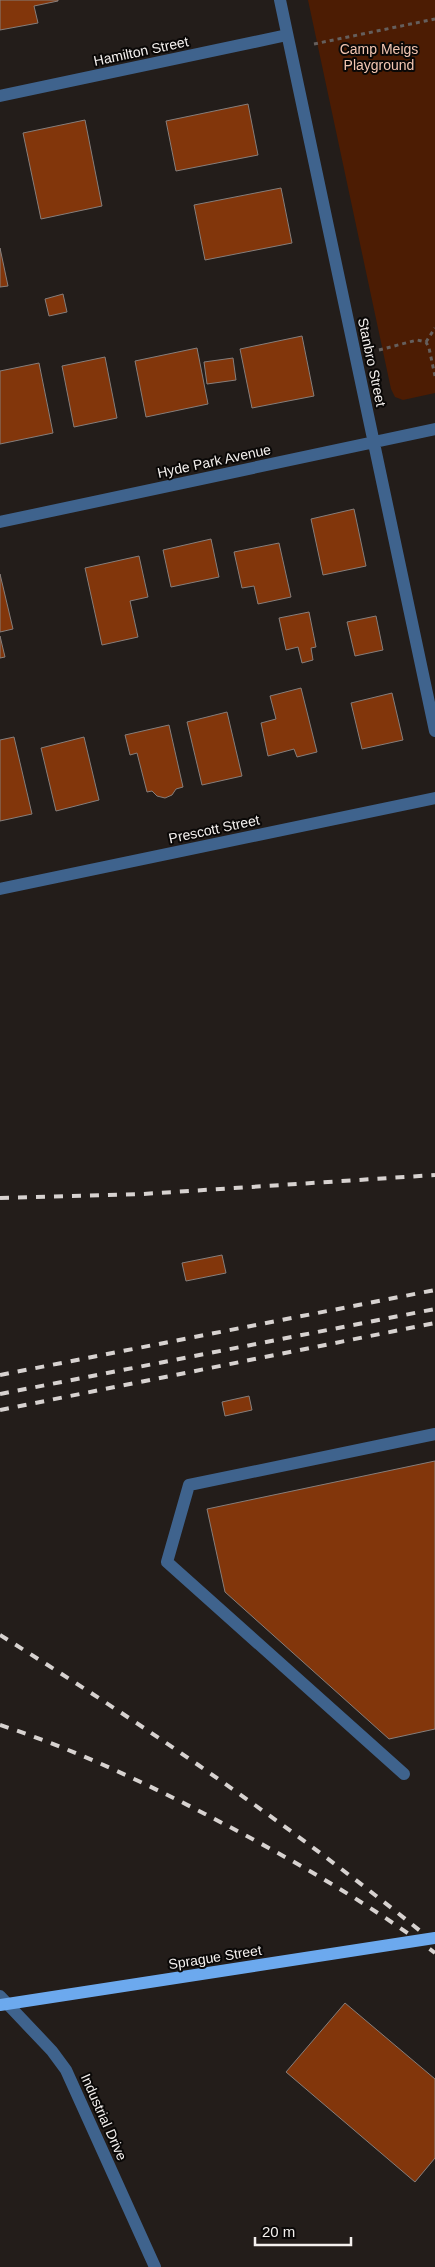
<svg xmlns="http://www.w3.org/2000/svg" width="435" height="2267" viewBox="0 0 435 2267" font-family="Helvetica,sans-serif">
	<rect width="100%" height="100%" fill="#231d1a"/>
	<path fill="#4c1c03" d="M 308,0 L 435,0 L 435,393 L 403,400 L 395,397 L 391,389 Z"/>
	<path fill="#82360b" stroke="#867e7b" d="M 0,0 L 58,0 L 58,1 L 34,6 L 38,23 L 0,30 Z
		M 248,104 L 258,155 L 176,171 L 166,121 Z
		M 85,120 L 102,206 L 41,219 L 23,133 Z
		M 281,188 L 292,243 L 205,260 L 194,205 Z
		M 0,248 L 8,286 L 0,287 Z
		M 63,294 L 67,312 L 49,316 L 45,299 Z
		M 302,336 L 314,396 L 252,408 L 240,349 Z
		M 197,348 L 208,404 L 146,417 L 135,361 Z
		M 105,357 L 117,418 L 74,427 L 62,366 Z
		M 233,358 L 236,380 L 207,384 L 204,362 Z
		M 39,363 L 53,433 L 0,444 L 0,371 Z
		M 354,509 L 366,566 L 323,575 L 311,519 Z
		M 211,539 L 219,577 L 171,587 L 163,550 Z
		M 279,543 L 291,597 L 258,604 L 254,586 L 242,588 L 234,552 Z
		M 139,556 L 148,597 L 130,601 L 138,637 L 102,645 L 85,568 Z
		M 0,574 L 13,629 L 0,632 Z
		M 309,612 L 316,647 L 311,648 L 313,660 L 302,663 L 298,647 L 286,650 L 279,618 Z
		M 376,616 L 383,650 L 355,656 L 347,622 Z
		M 0,636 L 5,657 L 0,658 Z
		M 301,688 L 317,752 L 297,757 L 294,749 L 268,756 L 261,723 L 276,719 L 270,696 Z
		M 392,693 L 403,740 L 362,749 L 351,703 Z
		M 227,712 L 242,776 L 202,785 L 187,722 Z
		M 169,725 L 183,787 L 176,789 L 172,795 L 165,798 L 157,796 L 152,791 L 147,792 L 137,753 L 130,755 L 125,735 Z
		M 14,737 L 32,814 L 0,821 L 0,740 Z
		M 84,737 L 99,800 L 56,811 L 41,748 Z
		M 222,1255 L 226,1273 L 186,1281 L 182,1263 Z
		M 249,1396 L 252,1410 L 225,1416 L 222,1402 Z
		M 435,1461 L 435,1729 L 389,1739 L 225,1592 L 207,1509 Z
		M 345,2003 L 435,2079 L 435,2158 L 415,2182 L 286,2072 Z"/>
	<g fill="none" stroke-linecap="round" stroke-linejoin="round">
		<path stroke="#655f5d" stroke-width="3" stroke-dasharray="4 4" stroke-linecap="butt" d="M 314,44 L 435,19
			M 426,342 L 435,328
			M 379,350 L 417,340 L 426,342 L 429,348 L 435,376"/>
		<path stroke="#3f638d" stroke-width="12" d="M 280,0 L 435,731
			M 0,96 L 287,35
			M 0,522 L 435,429
			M 0,889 L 435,798
			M 404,1774 L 167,1562 L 189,1485 L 435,1434
			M 0,1996 L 52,2051 L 66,2070 L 155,2267"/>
		<path stroke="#d7d2d0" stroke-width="4" stroke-dasharray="9 9" stroke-linecap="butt" d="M 0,1198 L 143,1194 L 435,1175
			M 0,1375 L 435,1290
			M 0,1394 L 435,1309
			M 0,1410 L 435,1323
			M 0,1635 C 151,1729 297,1830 435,1943
			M 0,1725 C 71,1748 139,1780 205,1814 C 284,1855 363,1899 435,1953"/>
		<path stroke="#6ca9ee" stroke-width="12" d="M 0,2005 L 435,1938"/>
	</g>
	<g text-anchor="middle" stroke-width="4" stroke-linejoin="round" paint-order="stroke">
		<g font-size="14" fill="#f3c6b2" stroke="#0a0807">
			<text x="379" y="54">Camp Meigs<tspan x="379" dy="16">Playground</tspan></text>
		</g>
		<g font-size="14" fill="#f4f0ee" stroke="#0a0807">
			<text transform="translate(141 51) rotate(-12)" y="5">Hamilton Street</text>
			<text transform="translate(372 362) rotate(78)" y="5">Stanbro Street</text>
			<text transform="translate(214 461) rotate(-12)" y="5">Hyde Park Avenue</text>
			<text transform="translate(214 829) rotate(-12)" y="5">Prescott Street</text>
			<text transform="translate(215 1957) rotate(-9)" y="5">Sprague Street</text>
			<text transform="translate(104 2117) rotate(66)" y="5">Industrial Drive</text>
		</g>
	</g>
	<path d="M255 2237v8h96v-8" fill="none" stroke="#f4f0ee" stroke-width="2.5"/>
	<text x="262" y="2237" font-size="15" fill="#f4f0ee" stroke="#0a0807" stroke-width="4" paint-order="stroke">20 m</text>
</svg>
